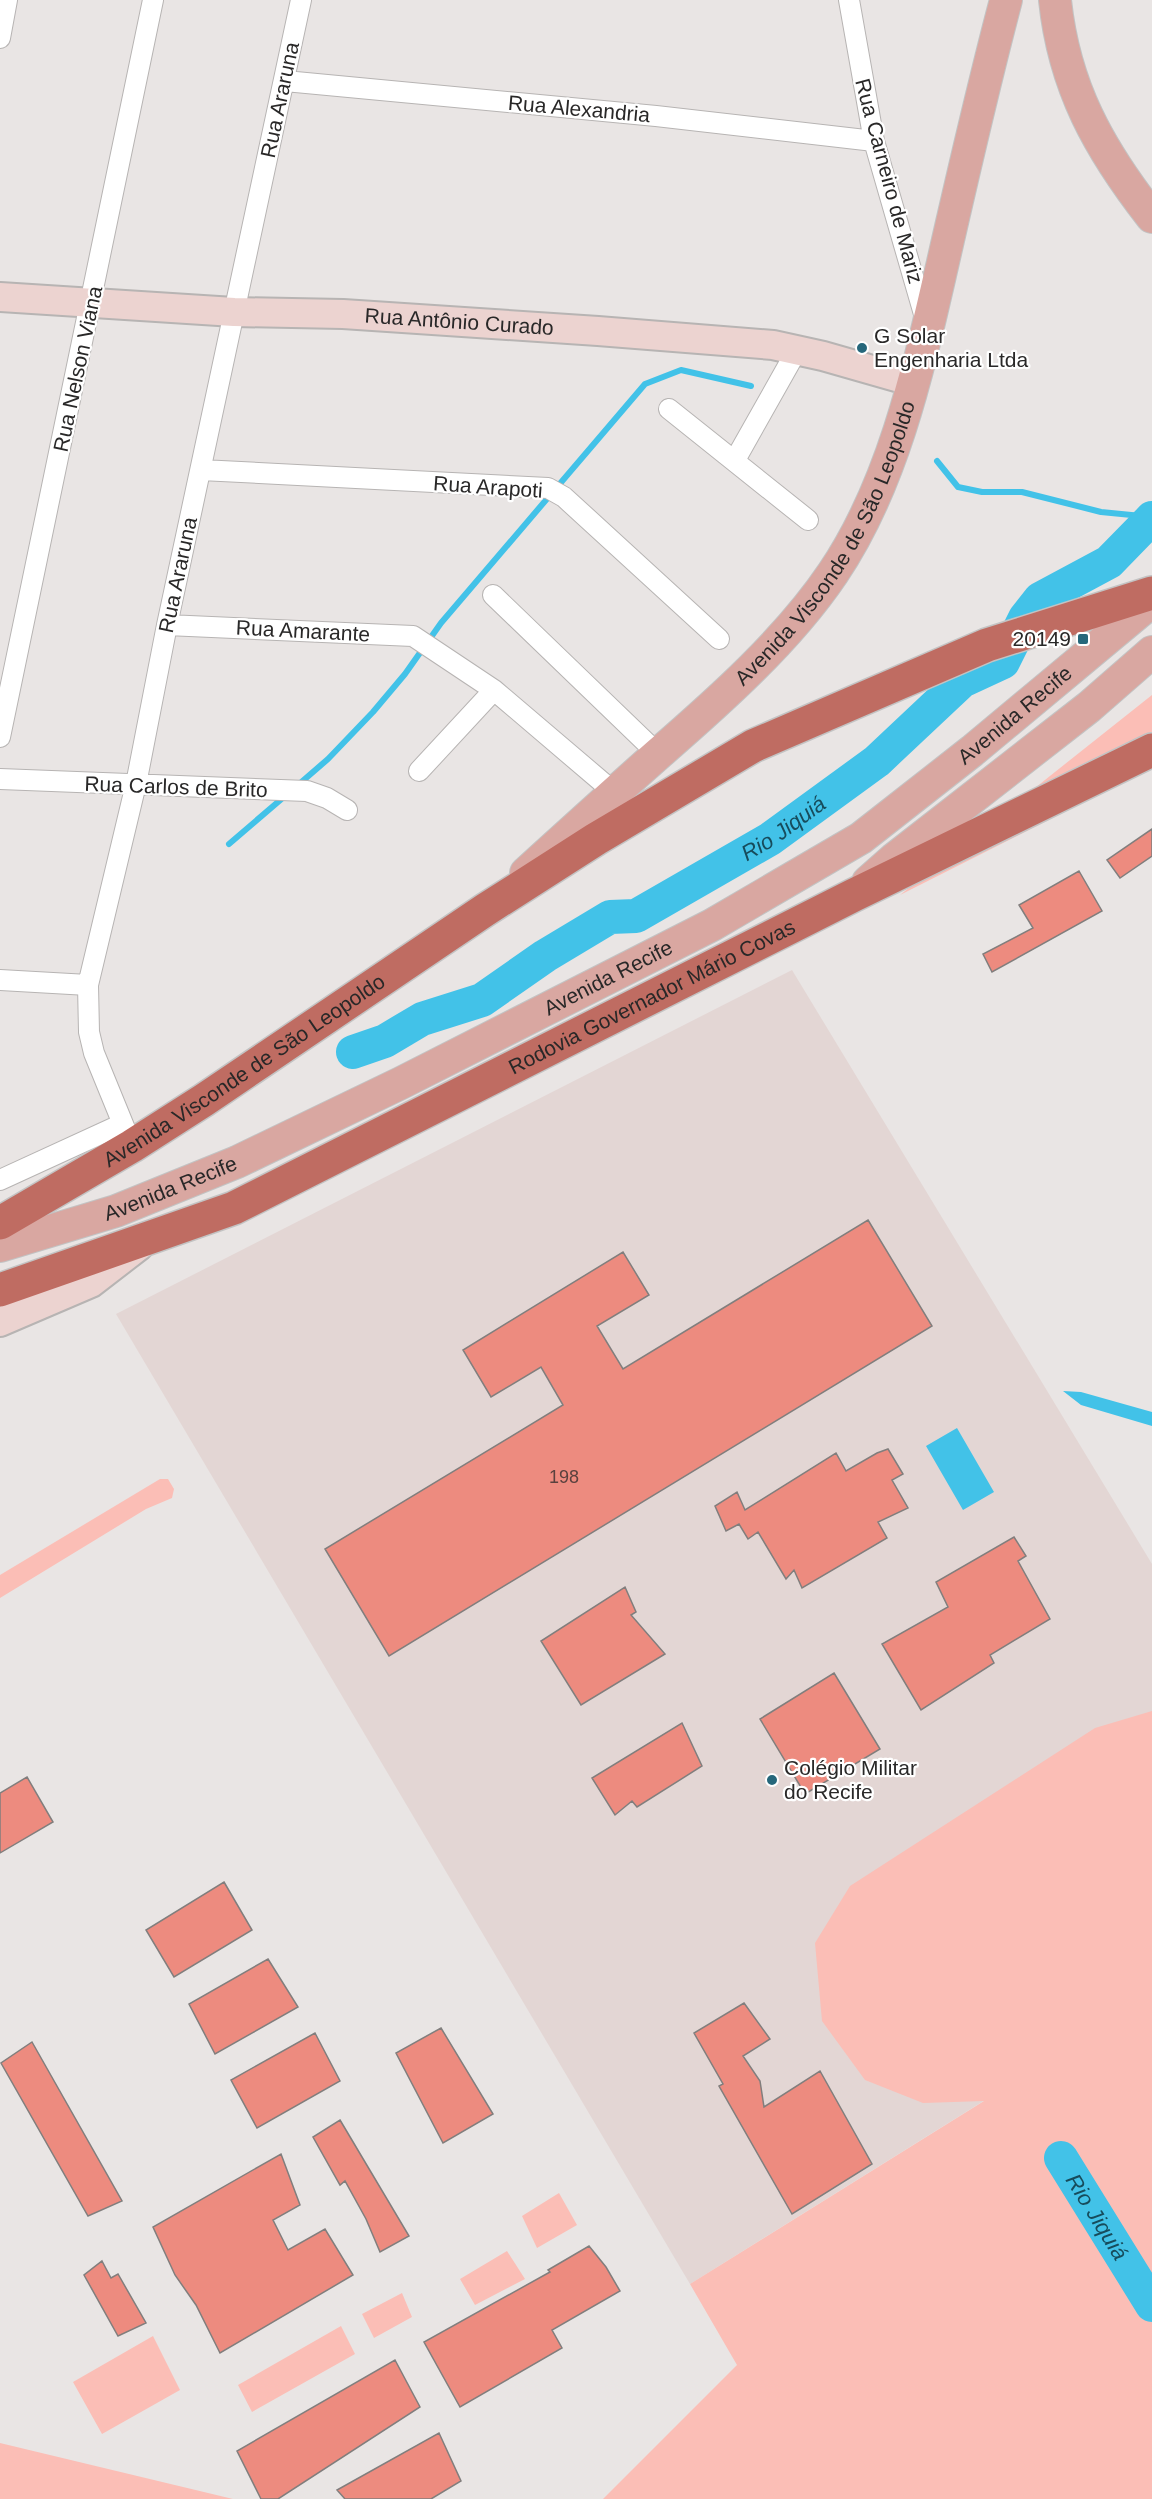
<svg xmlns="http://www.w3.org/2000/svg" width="1152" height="2499" viewBox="0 0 1152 2499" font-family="Arial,sans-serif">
	<rect width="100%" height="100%" fill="#e9e5e4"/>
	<path fill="#e3d6d4" d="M 792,970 L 1152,1564 L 1152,1996 L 690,2284 L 116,1314 Z"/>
	<path fill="#fbbeb6" d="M 1152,695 L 1152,768 L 900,895 Z
		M 160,1479 L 168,1479 L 174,1489 L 172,1498 L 146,1509 L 0,1598 L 0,1575 Z
		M 1152,1711 L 1152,2499 L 603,2499 L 737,2365 L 690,2284 L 984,2101 L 923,2103 L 865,2080 L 822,2021 L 815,1943 L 850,1886 L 1095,1728 Z
		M 559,2193 L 577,2225 L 537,2248 L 522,2216 Z
		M 507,2251 L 525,2279 L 475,2305 L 460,2279 Z
		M 402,2293 L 412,2317 L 374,2338 L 362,2314 Z
		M 341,2326 L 355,2354 L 252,2412 L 238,2385 Z
		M 153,2336 L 180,2390 L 102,2434 L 73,2382 Z
		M 0,2443 L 233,2499 L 0,2499 Z"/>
	<path fill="#42c2e8" d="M 1063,1391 L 1081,1392 L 1152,1412 L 1152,1426 L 1081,1405 Z
		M 957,1428 L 994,1492 L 963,1510 L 926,1446 Z"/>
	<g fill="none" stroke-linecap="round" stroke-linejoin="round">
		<path stroke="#42c2e8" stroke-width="6" d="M 937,461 L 958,487 L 982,492 L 1022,492 L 1101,512 L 1152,517
			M 298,785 L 328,759 L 373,712 L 405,674 L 441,623 L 645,384 L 681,370 L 751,386
			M 229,844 L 285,796"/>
		<g stroke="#42c2e8" stroke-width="34">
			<path id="s1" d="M 353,1052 L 385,1041 L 422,1019 L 482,1000 L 545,956 L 610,917 L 636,916 L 770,839 L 877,761 L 962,681 L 1003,662 L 1025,618 L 1040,599 L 1109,562 L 1152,518"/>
			<path id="s2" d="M 1061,2158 L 1152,2305"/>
		</g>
	</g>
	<path fill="#ed8b7f" stroke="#817e7d" stroke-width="1.5" d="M 1152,829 L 1152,856 L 1120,878 L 1107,860 Z
		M 1079,871 L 1102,911 L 992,972 L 983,954 L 1033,928 L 1019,905 Z
		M 868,1220 L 932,1326 L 389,1656 L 325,1549 L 563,1405 L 541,1367 L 491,1397 L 463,1350 L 623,1252 L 649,1295 L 597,1326 L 623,1369 Z
		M 888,1449 L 903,1474 L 892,1480 L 908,1508 L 878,1522 L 887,1538 L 802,1588 L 794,1570 L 786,1579 L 758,1532 L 748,1539 L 739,1524 L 726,1531 L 715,1506 L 737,1492 L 745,1510 L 836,1453 L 846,1471 L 877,1453 Z
		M 1014,1537 L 1026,1556 L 1018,1561 L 1050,1619 L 990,1655 L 994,1663 L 921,1710 L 882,1644 L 948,1607 L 936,1582 Z
		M 625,1587 L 636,1612 L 631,1615 L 665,1654 L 581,1705 L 541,1641 Z
		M 834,1673 L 880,1749 L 805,1794 L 760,1719 Z
		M 682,1723 L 702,1766 L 637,1807 L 632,1801 L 615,1815 L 592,1778 Z
		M 27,1777 L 53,1822 L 0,1853 L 0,1793 Z
		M 224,1882 L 252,1930 L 174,1977 L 146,1930 Z
		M 268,1959 L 298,2007 L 215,2054 L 189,2004 Z
		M 744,2003 L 770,2039 L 743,2056 L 760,2081 L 764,2107 L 820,2071 L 872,2164 L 792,2214 L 719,2086 L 723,2084 L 694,2033 Z
		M 441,2028 L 493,2114 L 443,2143 L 396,2053 Z
		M 315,2033 L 340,2081 L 257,2128 L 231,2080 Z
		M 32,2042 L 122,2201 L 88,2216 L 1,2063 Z
		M 340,2120 L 409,2236 L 380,2252 L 366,2219 L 345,2181 L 340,2185 L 313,2137 Z
		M 281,2154 L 300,2205 L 273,2220 L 288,2250 L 325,2229 L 353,2275 L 220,2353 L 196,2305 L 175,2275 L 153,2227 Z
		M 589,2246 L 606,2267 L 620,2291 L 552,2330 L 562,2348 L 460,2407 L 424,2342 L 550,2272 L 548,2270 Z
		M 102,2261 L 111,2278 L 118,2274 L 146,2323 L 118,2336 L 84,2275 Z
		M 395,2360 L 420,2407 L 278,2499 L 261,2499 L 237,2451 Z
		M 439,2433 L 461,2481 L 431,2499 L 345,2499 L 337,2490 Z"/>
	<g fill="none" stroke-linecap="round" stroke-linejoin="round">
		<defs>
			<path id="street" d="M 849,0 L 874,141 L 926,321
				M 0,38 L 7,0
				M 285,81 L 656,116 L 874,141
				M 669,409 L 808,520
				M 735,460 L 797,350
				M 201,470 L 548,488 L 564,497 L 719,639
				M 493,595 L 658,754
				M 167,625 L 413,636 L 494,690 L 615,793
				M 0,737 L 153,0
				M 419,771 L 494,690
				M 0,779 L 307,791 L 327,798 L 347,810
				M 0,980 L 88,985
				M 132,1146 L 94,1053 L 89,1032 L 88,985 L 136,784 L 167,625 L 301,0
				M 0,1180 L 122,1124"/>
			<g id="secondary">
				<path id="s3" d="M 0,297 L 234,312 L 343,314 L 598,331 L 773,345 L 823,356 L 914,382"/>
				<path d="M 0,1322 L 91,1283 L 139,1246"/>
			</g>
			<g id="primary">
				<path d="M 1055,0 C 1064,87 1099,149 1152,217"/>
				<path id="s4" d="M 526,873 C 570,833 613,794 657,755 C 718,702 788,640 833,573 C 894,483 919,366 943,262 C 963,174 983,87 1006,0"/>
				<path d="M 868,882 L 894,859 L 1089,707 L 1152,652"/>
				<path id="s5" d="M 0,1246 L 116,1211 L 237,1162 L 401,1083 L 712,925 L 861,838 L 972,751 L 1152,601"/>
			</g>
			<g id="highway">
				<path id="s6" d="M 0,1223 L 132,1146 L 204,1100 L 485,910 L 596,839 L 753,746 L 987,645 L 1152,593"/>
				<path id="s7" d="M 0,1290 L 234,1208 L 854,895 L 1152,750"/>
			</g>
		</defs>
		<use href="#street" stroke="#b7b4b3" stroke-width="22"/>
		<use href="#secondary" stroke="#b7b4b3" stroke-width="32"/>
		<use href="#primary" stroke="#c3c3c3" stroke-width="34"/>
		<use href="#highway" stroke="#c3c3c3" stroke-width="36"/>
		<use href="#street" stroke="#fff" stroke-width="20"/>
		<use href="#secondary" stroke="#ecd3d0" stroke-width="28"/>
		<use href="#primary" stroke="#d9a7a1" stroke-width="32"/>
		<use href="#highway" stroke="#bf6c62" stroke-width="33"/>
	</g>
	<g fill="#26677b" stroke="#fff" stroke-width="2">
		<circle cx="862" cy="348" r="6"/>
		<rect x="1077" y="633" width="12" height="12" rx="3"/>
		<circle cx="772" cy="1780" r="6"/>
	</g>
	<g text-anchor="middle" stroke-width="4.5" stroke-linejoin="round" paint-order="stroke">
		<g font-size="18" fill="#5a413e">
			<text x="564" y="1483">198</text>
		</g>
		<g font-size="21" fill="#292828" stroke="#fff">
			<text transform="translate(280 100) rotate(-78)" y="7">Rua Araruna</text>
			<text transform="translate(579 109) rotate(5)" y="7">Rua Alexandria</text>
			<text transform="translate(889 181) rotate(75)" y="7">Rua Carneiro de Mariz</text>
			<text dy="7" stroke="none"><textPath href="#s3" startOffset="460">Rua Antônio Curado</textPath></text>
			<text transform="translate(78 369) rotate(-78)" y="7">Rua Nelson Viana</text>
			<text transform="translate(488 487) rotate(4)" y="7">Rua Arapoti</text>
			<text dy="7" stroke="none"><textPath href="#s4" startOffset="452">Avenida Visconde de São Leopoldo</textPath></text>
			<text transform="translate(178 575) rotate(-78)" y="7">Rua Araruna</text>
			<text transform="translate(303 631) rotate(3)" y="7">Rua Amarante</text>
			<text dy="7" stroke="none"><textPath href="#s5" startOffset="1152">Avenida Recife</textPath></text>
			<text transform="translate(176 787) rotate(2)" y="7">Rua Carlos de Brito</text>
			<text dy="7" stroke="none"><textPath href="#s5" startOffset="666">Avenida Recife</textPath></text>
			<text dy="7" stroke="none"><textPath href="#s7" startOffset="716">Rodovia Governador Mário Covas</textPath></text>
			<text dy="7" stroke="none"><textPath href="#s6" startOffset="288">Avenida Visconde de São Leopoldo</textPath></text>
			<text dy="7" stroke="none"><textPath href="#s5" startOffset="180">Avenida Recife</textPath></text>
		</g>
		<g font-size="21" fill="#292828" stroke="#fff" text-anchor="start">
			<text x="874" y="343">G Solar<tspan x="874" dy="24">Engenharia Ltda</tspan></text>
			<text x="1071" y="646" text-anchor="end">20149</text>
			<text x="784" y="1775">Colégio Militar<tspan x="784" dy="24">do Recife</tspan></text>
		</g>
		<g font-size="22" font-style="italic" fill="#174c5c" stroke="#fff">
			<text dy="8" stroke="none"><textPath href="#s1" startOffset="490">Rio Jiquiá</textPath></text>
			<text dy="8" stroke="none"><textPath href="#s2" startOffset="69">Rio Jiquiá</textPath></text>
		</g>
	</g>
</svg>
